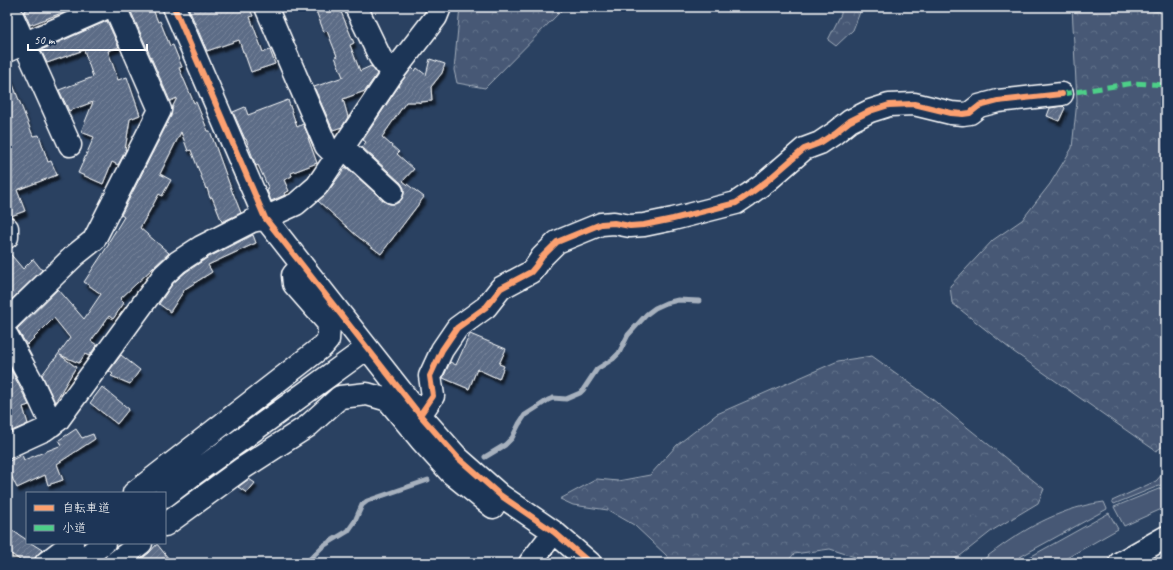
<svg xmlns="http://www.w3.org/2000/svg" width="1173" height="570" viewBox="0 0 1173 570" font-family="Caveat,'Klee One',sans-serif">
	<defs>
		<pattern id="forest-crowns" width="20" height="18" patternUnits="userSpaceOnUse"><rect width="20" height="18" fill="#465975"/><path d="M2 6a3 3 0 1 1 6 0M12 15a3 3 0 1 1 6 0" fill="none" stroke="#62728a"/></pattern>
		<pattern id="building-hatch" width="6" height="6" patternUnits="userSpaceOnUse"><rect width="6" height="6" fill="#5b6c86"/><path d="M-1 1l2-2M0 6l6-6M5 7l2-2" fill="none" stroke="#748298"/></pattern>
		<filter id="shadow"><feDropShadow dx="2.5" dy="4.5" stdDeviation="1" flood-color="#0009"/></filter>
	</defs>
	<rect width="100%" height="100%" fill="#2a4161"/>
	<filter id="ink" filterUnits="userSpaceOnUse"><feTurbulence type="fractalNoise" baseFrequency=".025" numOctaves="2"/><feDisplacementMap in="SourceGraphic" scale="8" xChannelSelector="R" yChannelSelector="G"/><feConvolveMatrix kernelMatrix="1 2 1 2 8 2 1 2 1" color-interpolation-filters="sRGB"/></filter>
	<g filter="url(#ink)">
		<path fill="#465975" stroke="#a2acba" d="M 1166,470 L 1166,483 L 1114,504 L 1112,501 L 1156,481 Z
			M 1166,486 L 1166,507 L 1124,526 L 1114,507 Z
			M 1104,502 L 1107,509 L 1009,563 L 979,563 C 1010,538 1044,516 1083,506 C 1090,504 1097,503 1104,502 Z
			M 1109,513 L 1118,529 L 1058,563 L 1019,563 Z"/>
		<path fill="url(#forest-crowns)" stroke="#a2acba" d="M 460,7 L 567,7 L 562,10 L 485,88 L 457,83 L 454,70 Z
			M 841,7 L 862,7 L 853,30 L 836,46 L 828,40 L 841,14 Z
			M 1072,7 L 1130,7 L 1166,13 L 1166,444 L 1156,451 L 1014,352 L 952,303 L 950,286 L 993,240 L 1022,220 L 1050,184 L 1072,148 L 1077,101 Z
			M 872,356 L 932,399 L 1044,489 L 1038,503 L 993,530 L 960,556 L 947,563 L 860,563 L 855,557 L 830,549 L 794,554 L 786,563 L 672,563 L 666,555 L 634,525 L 608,510 L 573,505 L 560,499 L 597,479 L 618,481 L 650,475 L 677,445 L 717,414 L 838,361 Z"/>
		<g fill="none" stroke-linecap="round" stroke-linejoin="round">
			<path stroke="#a7b1be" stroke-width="5" d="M 485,457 L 505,445 L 512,438 L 519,424 L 525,415 L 536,408 L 548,400 L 553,398 L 566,399 L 580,393 L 583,390 L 597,369 L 613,359 L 619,353 L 628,335 L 647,314 L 655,308 L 666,303 L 678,300 L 699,301
				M 306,563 L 323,546 L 348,531 L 355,521 L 362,505 L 367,501 L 428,480"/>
		</g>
		<path fill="url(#building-hatch)" stroke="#fff" filter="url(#shadow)" d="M 35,7 L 77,7 L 30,25 L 24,11 Z
			M 129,7 L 152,7 L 158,22 L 160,21 L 170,46 L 173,45 L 182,67 L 179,68 L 194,103 L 196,102 L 208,131 L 210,131 L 233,194 L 233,193 L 241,213 L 222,222 L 212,197 L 210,198 L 207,188 L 206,189 L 191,150 L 188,151 L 181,132 L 160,174 L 171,180 L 162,196 L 159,194 L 140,228 L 169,253 L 120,299 L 124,303 L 113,319 L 109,316 L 91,341 L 97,345 L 89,356 L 85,354 L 79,363 L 60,355 L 76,367 L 55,402 L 42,375 L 53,360 L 54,360 L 70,338 L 54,318 L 27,345 L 25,342 L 17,329 L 58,289 L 84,319 L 101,294 L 84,282 L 109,244 L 108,243 L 124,217 L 121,215 L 171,116 L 172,108 L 177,98 L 170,101 Z
			M 188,7 L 249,7 L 253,16 L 250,17 L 263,52 L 270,50 L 275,64 L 251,72 L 244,52 L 243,52 L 239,40 L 207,51 Z
			M 326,7 L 339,7 L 354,43 L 350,45 L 360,71 L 371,66 L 377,74 L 365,91 L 343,99 L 348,117 L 342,127 L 333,130 L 314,87 L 343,77 L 335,57 L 337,56 L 327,31 L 324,32 L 316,11 Z
			M 107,21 L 119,47 L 108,51 L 118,80 L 127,77 L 140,115 L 130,119 L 125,150 L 126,150 L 118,165 L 112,162 L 103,184 L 78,173 L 94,137 L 81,132 L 93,102 L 69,111 L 59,90 L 93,77 L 84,50 L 47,63 L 41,50 Z
			M 430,59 L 445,64 L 442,73 L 431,87 L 432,101 L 420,102 L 419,103 L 419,102 L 406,102 L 382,137 L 399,152 L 397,154 L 414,169 L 403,181 L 424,197 L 381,254 L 357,236 L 318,201 L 327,193 L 346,167 L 384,201 L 390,204 L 395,204 L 401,200 L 404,194 L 404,188 L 401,183 L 362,147 L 366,142 L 363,140 L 402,81 L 412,68 L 415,71 L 417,68 L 426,75 Z
			M 7,72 L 8,72 L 33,136 L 39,135 L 48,162 L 51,161 L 57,175 L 17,190 L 25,211 L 11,216 L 7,205 Z
			M 288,100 L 297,127 L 303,124 L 309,137 L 308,138 L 317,163 L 291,173 L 292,176 L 284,180 L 289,191 L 284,193 L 285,195 L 271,201 L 267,190 L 269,189 L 258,165 L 256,166 L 246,139 L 245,139 L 233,112 L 245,107 L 248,115 Z
			M 1063,106 L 1065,108 L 1059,121 L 1047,116 L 1050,108 Z
			M 253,235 L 256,243 L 208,265 L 212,272 L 185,289 L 170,312 L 159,304 L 173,283 L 186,272 L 207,258 Z
			M 7,250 L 23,269 L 33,259 L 42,270 L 7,304 Z
			M 470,334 L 506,349 L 499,364 L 504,366 L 499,379 L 477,369 L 469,389 L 443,378 L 450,362 L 456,365 Z
			M 121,355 L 140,370 L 130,384 L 111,376 L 113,374 L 109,371 Z
			M 7,362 L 29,405 L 23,407 L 28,424 L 7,433 Z
			M 102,387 L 129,409 L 117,424 L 90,403 Z
			M 76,429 L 82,438 L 93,434 L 95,439 L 57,464 L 63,480 L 48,485 L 45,475 L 17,488 L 7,467 L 7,462 L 22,455 L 24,460 L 62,445 L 59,440 Z
			M 249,479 L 255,483 L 247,493 L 238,487 Z
			M 7,527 L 27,540 L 27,543 L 31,543 L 42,550 L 35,558 L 34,563 L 24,563 L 7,551 Z
			M 157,544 L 172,563 L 136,563 L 149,553 Z"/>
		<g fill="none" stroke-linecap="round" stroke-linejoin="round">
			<defs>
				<path id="minor" d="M 8,7 L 70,145
					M 174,7 L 265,218 L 420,415 L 458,458 L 500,495 L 554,532 L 590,563
					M 266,7 L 326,146 L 336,156
					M 356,7 L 380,57 L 392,74
					M 7,51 L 108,7
					M 343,147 L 392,192
					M 7,228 L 7,237
					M 7,321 L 74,256 L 94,240 L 160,110 L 115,7
					M 7,336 L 32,382 L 52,425
					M 420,415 L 433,396 L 430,376 L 442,350 L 457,328 L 486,307 L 501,288 L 531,272 L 536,266 L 542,257 L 557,242 L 601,224 L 614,223 L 630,226 L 644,225 L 673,219 L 736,203 L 748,195 L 767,181 L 804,149 L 820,143 L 835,133 L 850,121 L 870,111 L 889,105 L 914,104 L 951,113 L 963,114 L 970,113 L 979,106 L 998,101 L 1062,94
					M 7,447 L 44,430 L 58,420 L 164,275 L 178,262 L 201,247 L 252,221 L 265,218 L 296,204 L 317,186 L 392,74 L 436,17 L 440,7
					M 134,493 L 323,346 L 328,340 L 329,324 L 294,284 L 293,275 L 302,265
					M 165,496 L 195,473 L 367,348
					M 165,525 L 243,468 L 308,426 L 340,397 L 367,394 L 388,400 L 421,440 L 451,473 L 493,507
					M 46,563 L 72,543
					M 78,563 L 104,543
					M 115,563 L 141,543
					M 530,563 L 554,532"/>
				<path id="highway" d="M 1120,563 L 1166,537"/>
			</defs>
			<use href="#minor" stroke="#fff" stroke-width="25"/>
			<use href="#highway" stroke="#fff" stroke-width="25"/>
			<use href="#minor" stroke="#1d3557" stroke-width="22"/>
			<use href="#highway" stroke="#1d3557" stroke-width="22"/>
			<path stroke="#4dcf88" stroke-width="5" stroke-dasharray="10 5" stroke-linecap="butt" d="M 1062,94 L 1134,83 L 1166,85"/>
			<defs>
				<path id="cycleway" d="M 174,7 L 265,218 L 420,415 L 458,458 L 500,495 L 554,532 L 590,563
					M 420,415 L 433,396 L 430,376 L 442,350 L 457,328 L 486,307 L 501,288 L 531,272 L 536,266 L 542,257 L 557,242 L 601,224 L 614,223 L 630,226 L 644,225 L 673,219 L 736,203 L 748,195 L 767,181 L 804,149 L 820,143 L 835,133 L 850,121 L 870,111 L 889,105 L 914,104 L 951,113 L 963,114 L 970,113 L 979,106 L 998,101 L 1062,94"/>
			</defs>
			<use href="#cycleway" stroke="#1d3557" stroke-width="8"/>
			<use href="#cycleway" stroke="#fca06f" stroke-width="6"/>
		</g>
	</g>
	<rect width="1173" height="570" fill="none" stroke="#1d3557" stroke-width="24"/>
	<rect x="12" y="12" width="1149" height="546" fill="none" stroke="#fff" stroke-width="1.5" filter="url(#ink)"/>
	<rect x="26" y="492" width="140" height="52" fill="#1d3557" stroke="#77869a"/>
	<rect x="34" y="505" width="20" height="6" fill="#fca06f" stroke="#77869a"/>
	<text x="62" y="512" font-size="12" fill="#ffffff">自転車道</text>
	<rect x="34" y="525" width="20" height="6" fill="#4dcf88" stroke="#77869a"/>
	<text x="62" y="532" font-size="12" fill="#ffffff">小道</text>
	<path d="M28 44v6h119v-6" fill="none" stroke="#ffffff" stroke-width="2"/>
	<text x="34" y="44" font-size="12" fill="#ffffff" stroke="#1d3557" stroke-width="3" paint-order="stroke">50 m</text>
</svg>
